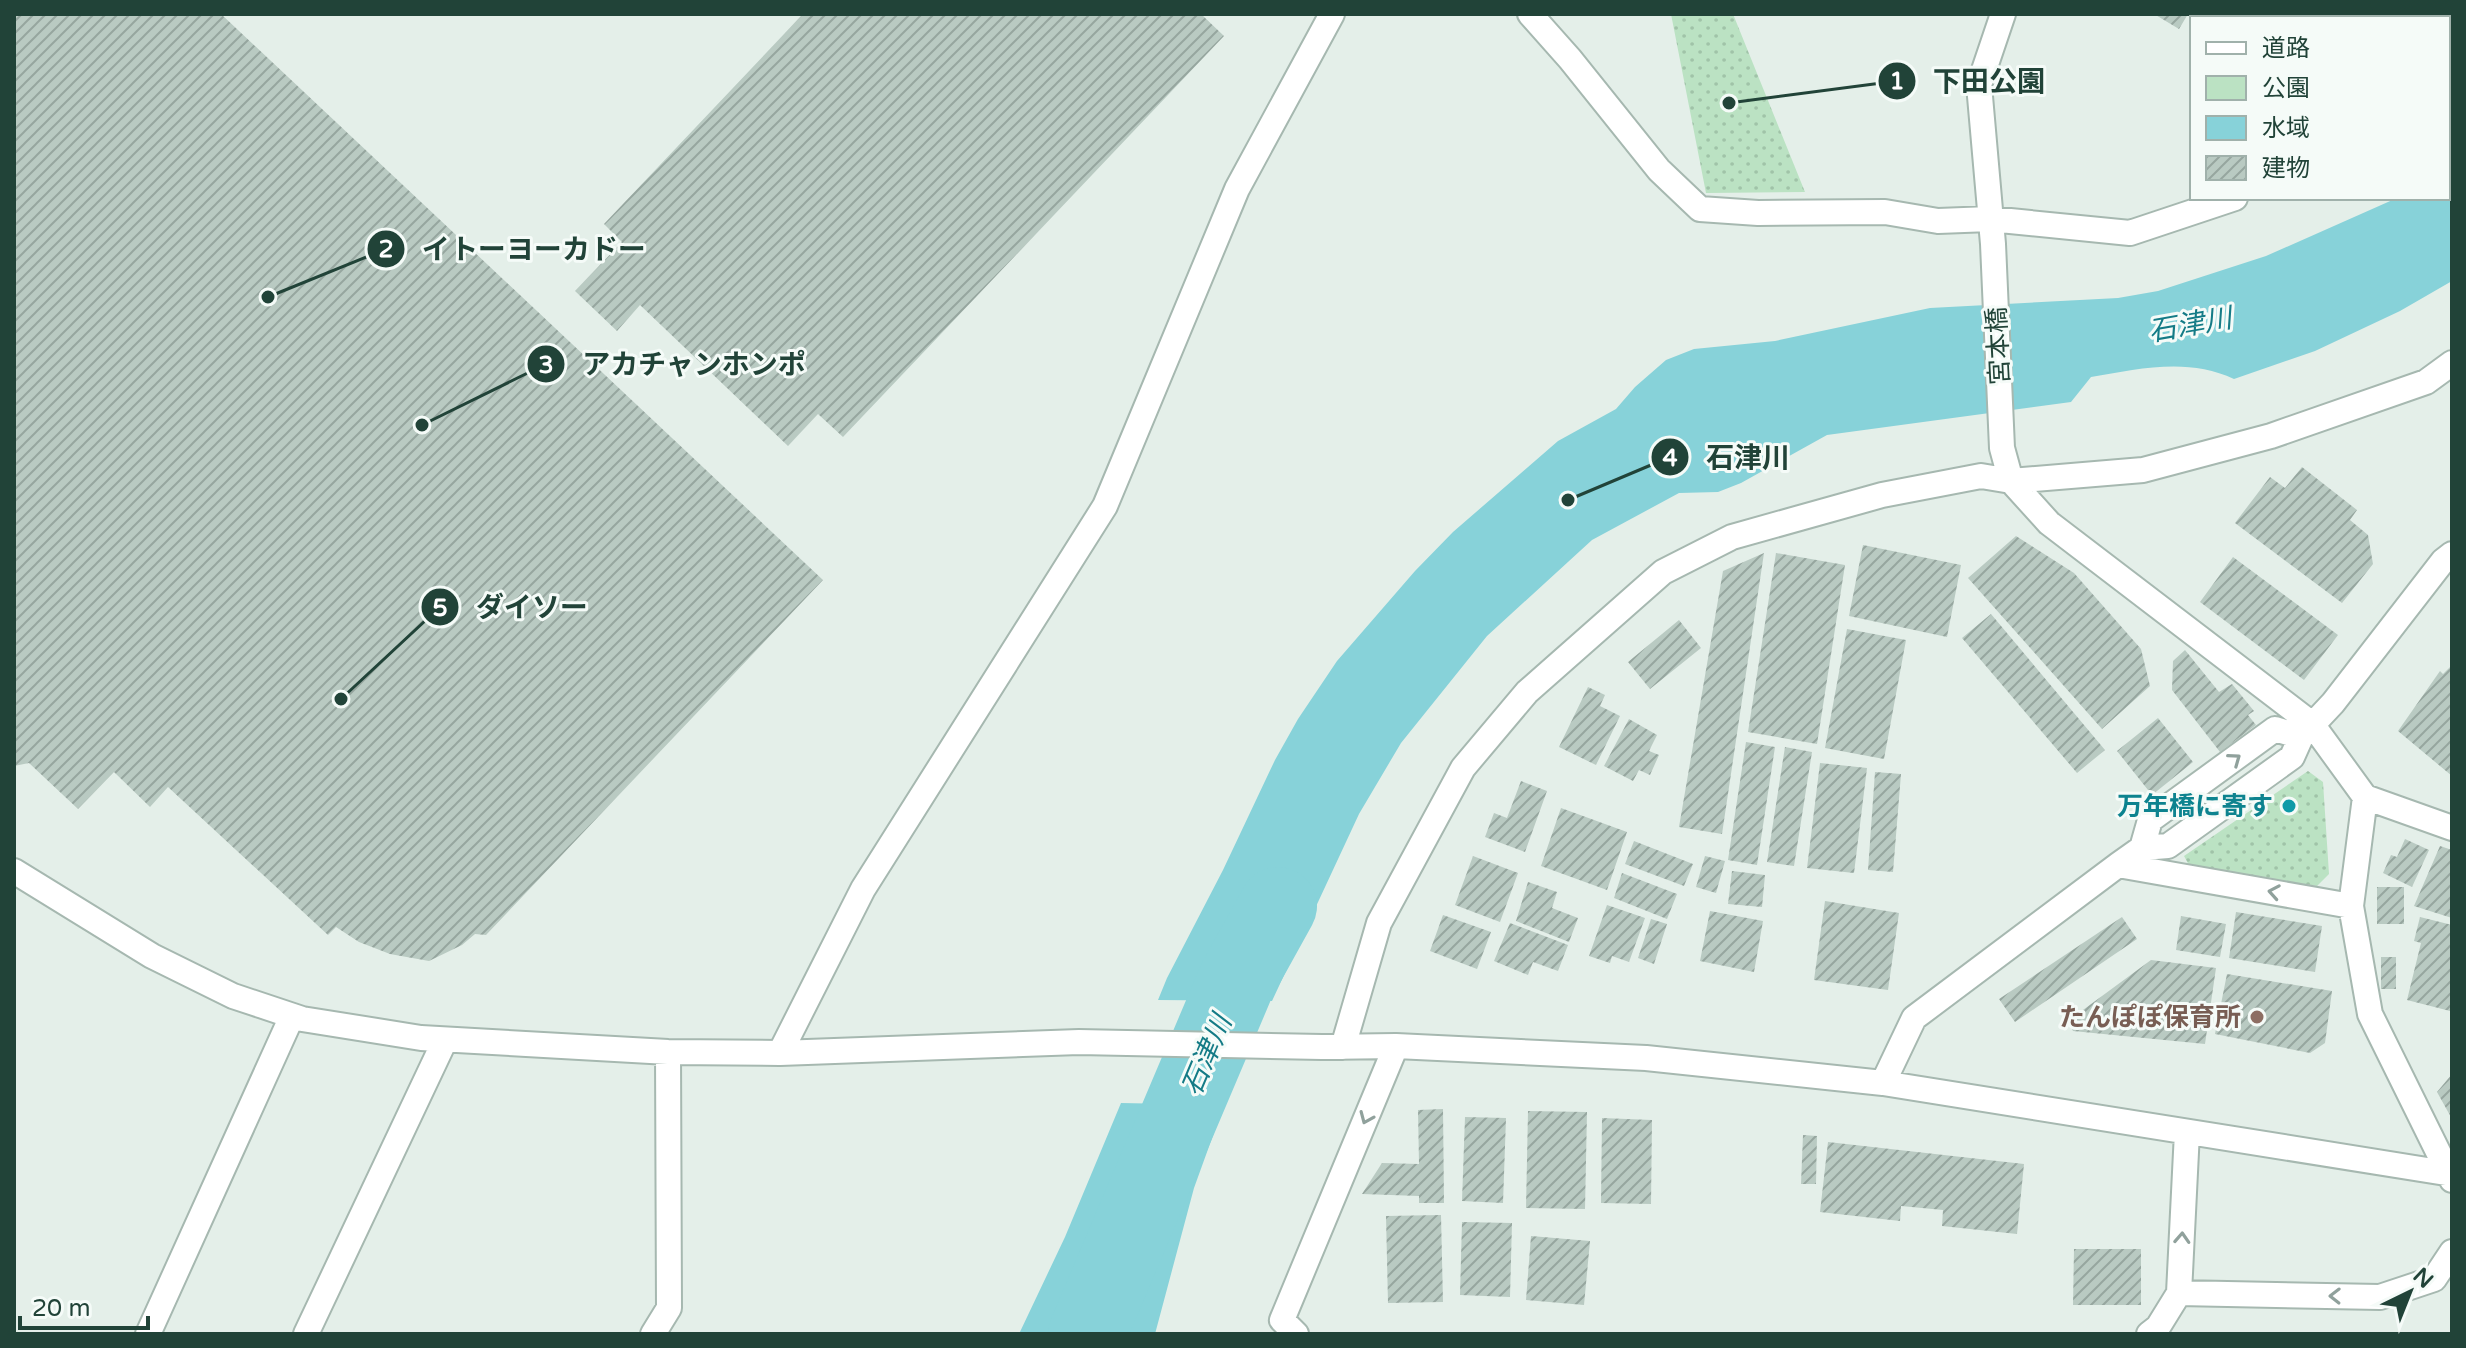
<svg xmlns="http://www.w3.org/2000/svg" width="2466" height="1348" viewBox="0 0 2466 1348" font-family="'Varela Round','Noto Sans JP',sans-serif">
	<defs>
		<pattern id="green-dots" width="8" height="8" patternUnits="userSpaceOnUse" patternTransform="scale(2)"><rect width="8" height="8" fill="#bbe2c3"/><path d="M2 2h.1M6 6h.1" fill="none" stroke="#a0c3a8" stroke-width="1.8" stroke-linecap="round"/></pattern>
		<pattern id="building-hatch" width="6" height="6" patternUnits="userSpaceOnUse" patternTransform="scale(2)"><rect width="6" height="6" fill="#b9cac2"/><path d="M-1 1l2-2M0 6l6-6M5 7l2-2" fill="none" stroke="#96a69f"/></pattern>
	</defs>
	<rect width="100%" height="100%" fill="#e4efe9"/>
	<path fill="url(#green-dots)" d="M 1671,14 L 1733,14 L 1805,192 L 1706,193 Z
		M 2308,771 L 2323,782 L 2329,874 L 2317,886 L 2190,867 L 2184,856 Z"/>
	<path fill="#87d2d9" d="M 2452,159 L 2452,281 L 2400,311 L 2315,351 L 2234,379 C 2188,357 2138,369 2091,377 L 2071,402 L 1827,435 L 1741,483 L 1718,492 L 1679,493 L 1592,540 L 1487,636 L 1401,743 L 1359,814 L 1272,1001 L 1158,1000 L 1167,978 L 1223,870 L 1275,760 L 1298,719 L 1337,661 L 1415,571 L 1453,532 L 1558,441 L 1616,409 L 1635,387 L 1666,360 L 1694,349 L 1775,341 L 1930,308 L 2118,298 L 2158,291 L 2266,256 L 2397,198 L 2448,198 L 2448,162 Z
		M 1121,1103 L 1224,1105 L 1194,1188 L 1155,1334 L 1019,1334 L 1065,1237 Z"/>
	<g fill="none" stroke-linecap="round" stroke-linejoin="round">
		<path stroke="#87d2d9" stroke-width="78" d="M 1087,1334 L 1237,980 L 1278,906"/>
	</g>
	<path fill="url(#building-hatch)" d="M 14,14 L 221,14 L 823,580 L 486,935 L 475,934 L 462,945 L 429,961 L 390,954 L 359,942 L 336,927 L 328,935 L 168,787 L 150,807 L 114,772 L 78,809 L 29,763 L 14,766 Z
		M 803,14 L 1201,14 L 1224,36 L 843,437 L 818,414 L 788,446 L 640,305 L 617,331 L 575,291 L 622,242 L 604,224 Z
		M 2154,14 L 2188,14 L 2179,29 Z
		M 2211,14 L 2268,14 L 2275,18 L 2209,18 Z
		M 2302,467 L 2357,510 L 2350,520 L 2368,535 L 2373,564 L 2342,603 L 2235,523 L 2270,477 L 2285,488 Z
		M 2016,536 L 2074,573 L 2141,649 L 2150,686 L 2102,729 L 1968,578 Z
		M 1863,545 L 1961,565 L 1947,637 L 1849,616 Z
		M 1764,553 L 1722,834 L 1679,827 L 1723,571 Z
		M 1776,553 L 1845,565 L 1817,744 L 1748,732 Z
		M 2233,557 L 2338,635 L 2304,680 L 2200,602 Z
		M 1991,614 L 2105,750 L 2077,773 L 1962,638 Z
		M 1679,620 L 1701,648 L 1650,689 L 1628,662 Z
		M 1847,629 L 1906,640 L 1884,759 L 1825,748 Z
		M 2185,650 L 2219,692 L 2232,684 L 2254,711 L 2248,715 L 2256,725 L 2220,752 L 2172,690 L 2173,661 Z
		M 2450,667 L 2452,668 L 2452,776 L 2398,731 L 2440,671 L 2443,674 Z
		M 1588,687 L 1605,695 L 1600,706 L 1620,716 L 1596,765 L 1559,747 Z
		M 2158,718 L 2193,762 L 2152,795 L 2117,751 Z
		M 1629,719 L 1657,735 L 1649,751 L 1659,755 L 1650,775 L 1639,770 L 1633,781 L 1604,766 Z
		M 1746,742 L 1775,747 L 1757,865 L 1728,860 Z
		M 1785,747 L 1812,752 L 1794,866 L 1767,862 Z
		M 1820,763 L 1867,768 L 1854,873 L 1807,868 Z
		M 1875,772 L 1901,774 L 1893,872 L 1868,870 Z
		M 1521,781 L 1547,791 L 1525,852 L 1485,837 L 1494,813 L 1507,818 Z
		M 1561,808 L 1627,832 L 1607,890 L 1541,866 Z
		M 2405,839 L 2429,850 L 2412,887 L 2383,873 L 2391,855 L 2397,857 Z
		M 1634,841 L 1693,864 L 1684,886 L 1625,864 Z
		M 2440,846 L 2452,850 L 2452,918 L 2414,906 Z
		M 1473,856 L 1518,873 L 1500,922 L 1455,905 Z
		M 1705,856 L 1725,861 L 1716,893 L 1696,887 Z
		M 1732,871 L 1765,875 L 1762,907 L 1728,904 Z
		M 1622,873 L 1677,894 L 1667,919 L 1614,898 Z
		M 1528,882 L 1557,892 L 1552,908 L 1578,918 L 1569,942 L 1516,921 Z
		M 2377,887 L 2404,887 L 2404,924 L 2377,924 Z
		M 1825,901 L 1899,913 L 1888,990 L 1814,980 Z
		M 1607,905 L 1645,918 L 1629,962 L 1612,956 L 1610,963 L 1589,956 Z
		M 1710,911 L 1763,921 L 1754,972 L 1700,961 Z
		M 2236,912 L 2322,926 L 2315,972 L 2229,958 Z
		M 1443,915 L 1491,932 L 1477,969 L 1430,951 Z
		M 2181,916 L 2226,924 L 2220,957 L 2176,950 Z
		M 2122,917 L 2137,939 L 2015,1022 L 1999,999 Z
		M 2420,917 L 2452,925 L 2450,1011 L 2407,1000 L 2421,943 L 2414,941 Z
		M 1651,919 L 1667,924 L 1654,964 L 1638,958 Z
		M 1510,923 L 1568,945 L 1558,971 L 1533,962 L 1528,975 L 1494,961 Z
		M 2381,957 L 2396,957 L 2396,989 L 2381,989 Z
		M 2151,960 L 2216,968 L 2205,1044 L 2073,1031 L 2068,1021 Z
		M 2227,974 L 2332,991 L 2325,1043 L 2310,1053 L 2215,1034 Z
		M 2452,1074 L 2452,1119 L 2437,1092 Z
		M 1443,1109 L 1444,1203 L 1419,1203 L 1419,1196 L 1362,1194 L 1382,1163 L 1419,1164 L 1418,1110 Z
		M 1528,1111 L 1587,1112 L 1585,1209 L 1526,1208 Z
		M 1465,1117 L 1506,1118 L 1503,1203 L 1462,1201 Z
		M 1602,1118 L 1652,1120 L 1651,1204 L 1601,1203 Z
		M 1803,1135 L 1817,1136 L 1816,1184 L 1801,1184 Z
		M 1828,1142 L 2024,1164 L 2017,1234 L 1942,1226 L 1943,1210 L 1901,1206 L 1900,1221 L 1820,1212 Z
		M 1441,1215 L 1443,1302 L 1388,1303 L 1386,1216 Z
		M 1462,1222 L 1512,1223 L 1510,1297 L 1460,1295 Z
		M 1531,1236 L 1590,1241 L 1584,1305 L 1526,1300 Z
		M 2074,1249 L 2141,1249 L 2141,1305 L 2073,1305 Z"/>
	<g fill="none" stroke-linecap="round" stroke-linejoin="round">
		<defs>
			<path id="minor" d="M 1530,14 L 1570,59 L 1659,170 L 1700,209 L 1758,213 L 1885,212 L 1938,221 L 1990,219 L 2130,233 L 2235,198
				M 2003,14 L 1979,85 L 1993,244 L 2002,448 L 2011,481 L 2049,523 L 2312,724 L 2365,797 L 2452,828
				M 2448,79 L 2452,75
				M 2365,797 L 2351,906 L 2370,1014 L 2452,1180
				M 2142,848 L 2150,820 L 2275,729 L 2301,737
				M 2118,865 L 2351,906
				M 14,871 L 152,956 L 233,996 L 302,1019 L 421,1038 L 668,1052 L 780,1053 L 1079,1042 L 1322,1047 L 1396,1046 L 1646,1058 L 1883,1083 L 2452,1174
				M 1343,1047 L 1379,923 L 1463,768 L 1527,692 L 1663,572 L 1732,537 L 1882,495 L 1981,476 L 2011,481 L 2143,470 L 2271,436 L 2426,382 L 2452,363
				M 780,1053 L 863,889 L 1105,506 L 1237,189 L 1332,14
				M 1883,1083 L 1914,1018 L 2118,865 L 2142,848 L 2168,846 L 2292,757 L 2301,737 L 2333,703 L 2443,561 L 2452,554
				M 2179,1293 L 2380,1297 L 2434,1279 L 2452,1252
				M 148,1334 L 292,1016
				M 306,1334 L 445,1040
				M 653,1334 L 669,1308 L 668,1052
				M 1296,1334 L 1282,1320 L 1396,1046
				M 2149,1334 L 2158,1327 L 2179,1293 L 2187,1132"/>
		</defs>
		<use href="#minor" stroke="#a6b8b0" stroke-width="28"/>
		<use href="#minor" stroke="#fff" stroke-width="24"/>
	</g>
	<defs><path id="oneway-chevron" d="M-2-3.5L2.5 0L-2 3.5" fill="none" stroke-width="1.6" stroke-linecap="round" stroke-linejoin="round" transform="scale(2)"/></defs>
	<g stroke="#90a19c">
		<use href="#oneway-chevron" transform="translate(2235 759) rotate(-36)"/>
		<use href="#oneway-chevron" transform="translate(2274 892) rotate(-170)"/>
		<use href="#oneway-chevron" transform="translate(1366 1118) rotate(113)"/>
		<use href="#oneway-chevron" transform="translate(2182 1238) rotate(-87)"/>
		<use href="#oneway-chevron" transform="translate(2335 1296) rotate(-179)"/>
	</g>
	<circle fill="#0f9aa8" stroke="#f5fbf8" stroke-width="3" cx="2289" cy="806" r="8"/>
	<circle fill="#8d6e63" stroke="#f5fbf8" stroke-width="3" cx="2257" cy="1017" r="8"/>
	<g text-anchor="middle" stroke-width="6" stroke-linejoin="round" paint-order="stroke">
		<g font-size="26" fill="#214338" stroke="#f5fbf8">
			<text transform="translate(1998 346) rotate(-93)" y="9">宮本橋</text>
		</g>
		<g font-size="26" font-weight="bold" fill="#0d838f" stroke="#f5fbf8" text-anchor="end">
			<text x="2273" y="815">万年橋に寄す</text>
		</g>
		<g font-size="26" font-weight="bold" fill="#785e54" stroke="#f5fbf8" text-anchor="end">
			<text x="2241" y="1026">たんぽぽ保育所</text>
		</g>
		<g font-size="28" font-style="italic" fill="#147b86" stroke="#f5fbf8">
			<text transform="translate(2190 324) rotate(-10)" y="10">石津川</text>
			<text transform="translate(1206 1055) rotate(-67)" y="10">石津川</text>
		</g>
	</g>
	<path fill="none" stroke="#214338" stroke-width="3" d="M1729 103L1897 81M268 297L386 249M422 425L546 364M1568 500L1670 457M341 699L440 607"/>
	<g fill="#214338" stroke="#f5fbf8" stroke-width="3">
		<circle cx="1729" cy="103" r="8"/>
		<circle cx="268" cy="297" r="8"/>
		<circle cx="422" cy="425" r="8"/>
		<circle cx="1568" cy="500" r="8"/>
		<circle cx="341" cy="699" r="8"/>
		<circle cx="1897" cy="81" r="20"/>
		<circle cx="386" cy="249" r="20"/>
		<circle cx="546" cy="364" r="20"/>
		<circle cx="1670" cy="457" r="20"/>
		<circle cx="440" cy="607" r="20"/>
	</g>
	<g font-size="24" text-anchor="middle" font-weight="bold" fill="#fff">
		<text x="1897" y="89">1</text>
		<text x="386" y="257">2</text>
		<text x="546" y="373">3</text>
		<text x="1670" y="466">4</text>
		<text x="440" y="616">5</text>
	</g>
	<g font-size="28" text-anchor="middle" font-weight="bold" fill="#214338" stroke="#f5fbf8" stroke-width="6" stroke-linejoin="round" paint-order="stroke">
		<text x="1989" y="91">下田公園</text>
		<text x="534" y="259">イトーヨーカドー</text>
		<text x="694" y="374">アカチャンホンポ</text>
		<text x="1748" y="467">石津川</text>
		<text x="532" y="617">ダイソー</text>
	</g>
	<rect width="2466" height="1348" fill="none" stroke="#214338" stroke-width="32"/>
	<rect x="2190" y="16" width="260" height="184" fill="#f5fbf8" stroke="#a0b1ab" stroke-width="2"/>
	<rect x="2206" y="42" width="40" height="12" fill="#ffffff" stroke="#a0b1ab" stroke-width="2"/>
	<text x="2262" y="56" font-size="24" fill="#214338">道路</text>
	<rect x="2206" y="76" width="40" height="24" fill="#bbe2c3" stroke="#a0b1ab" stroke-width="2"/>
	<text x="2262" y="96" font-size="24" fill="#214338">公園</text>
	<rect x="2206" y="116" width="40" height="24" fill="#87d2d9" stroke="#a0b1ab" stroke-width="2"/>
	<text x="2262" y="136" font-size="24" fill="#214338">水域</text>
	<rect x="2206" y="156" width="40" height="24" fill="url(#building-hatch)" stroke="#a0b1ab" stroke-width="2"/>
	<text x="2262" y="176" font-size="24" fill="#214338">建物</text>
	<g transform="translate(2410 1292) rotate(43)" stroke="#f5fbf8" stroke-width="6" paint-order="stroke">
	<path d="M0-6L14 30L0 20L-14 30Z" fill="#214338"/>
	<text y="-12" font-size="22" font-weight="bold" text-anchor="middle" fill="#214338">N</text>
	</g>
	<path d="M20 1316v12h128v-12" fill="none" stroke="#214338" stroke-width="4"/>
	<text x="32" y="1316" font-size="24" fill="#214338" stroke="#f5fbf8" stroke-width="6" paint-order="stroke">20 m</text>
</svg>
